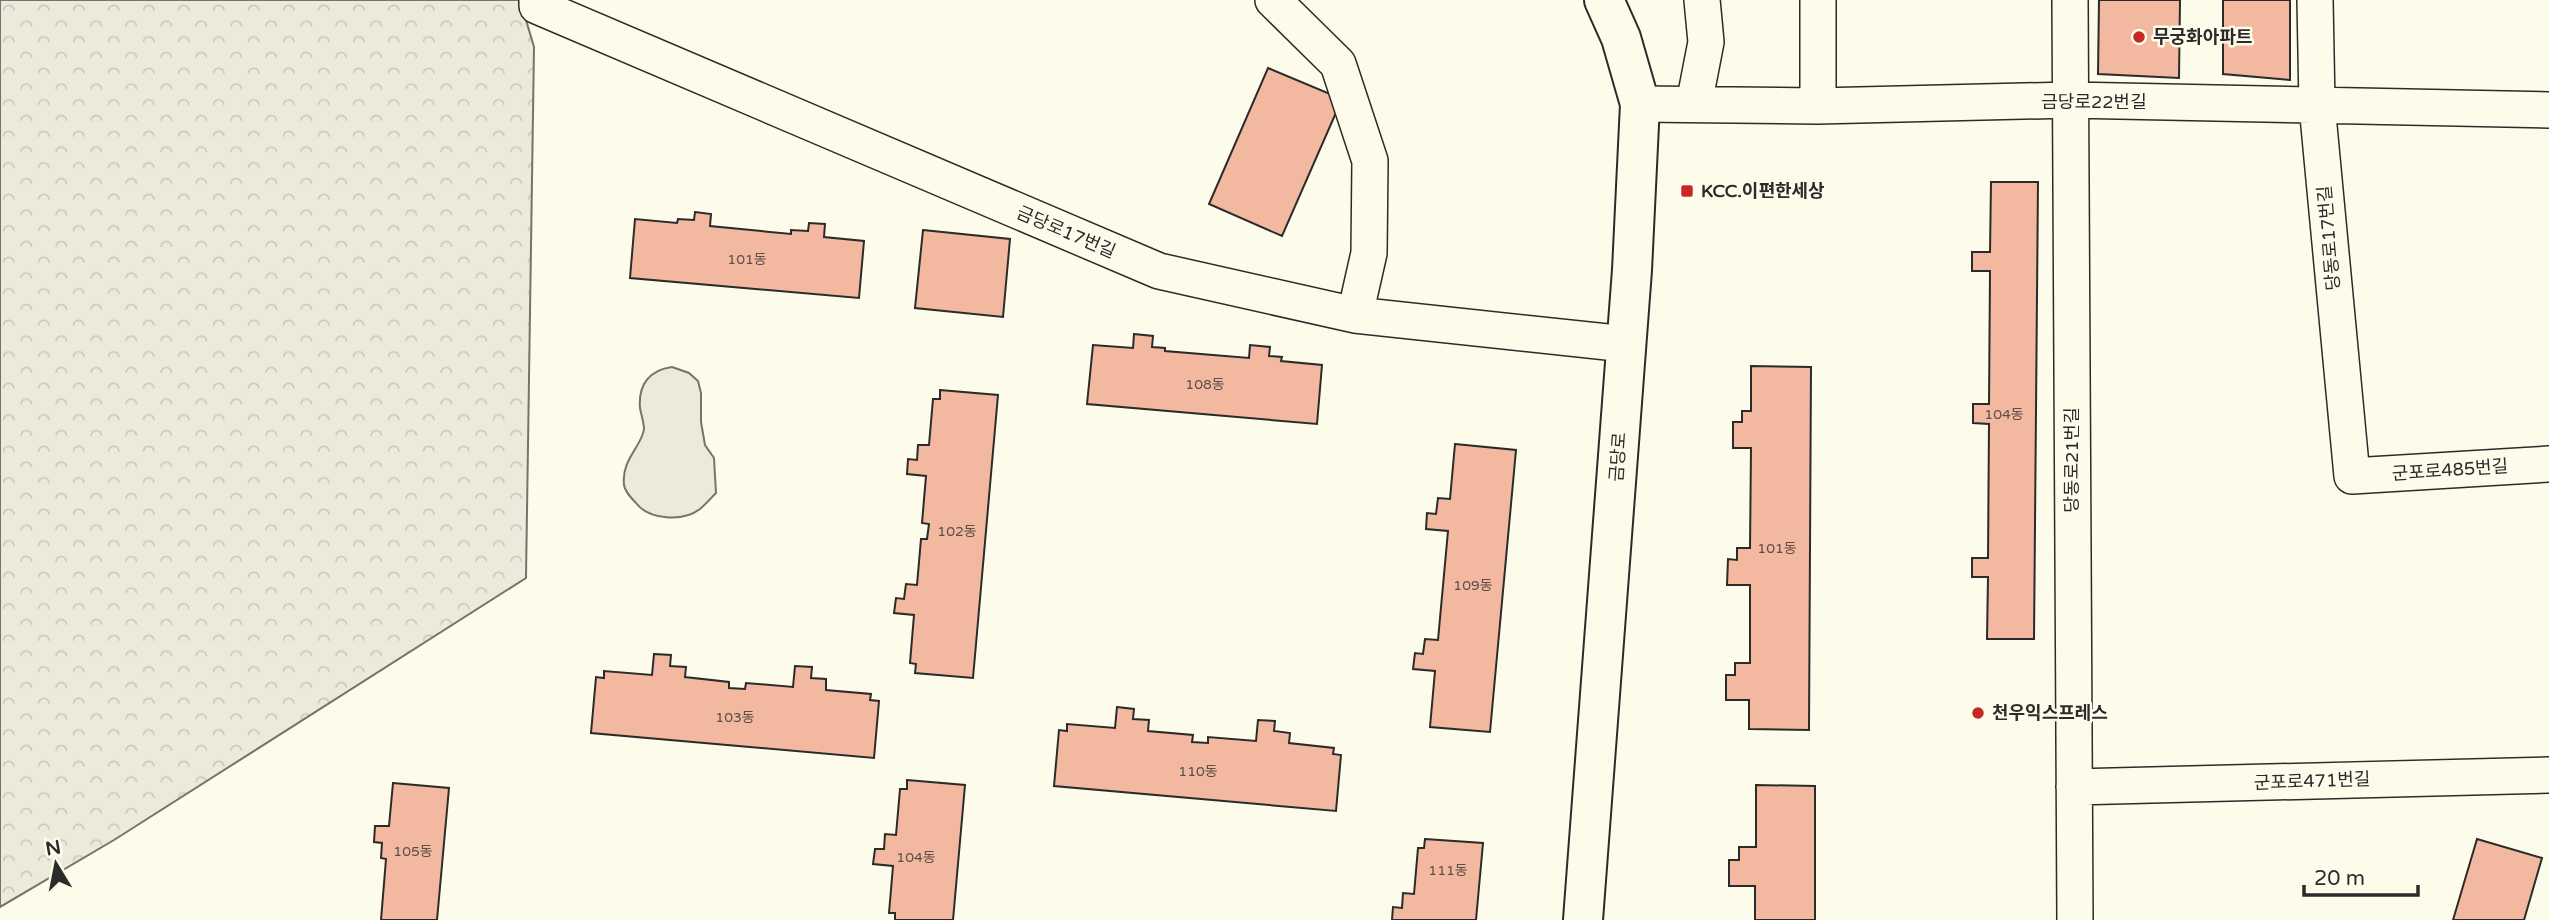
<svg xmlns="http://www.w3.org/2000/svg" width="2549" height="920" viewBox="0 0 2549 920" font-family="'Varela Round','Noto Sans KR',sans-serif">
	<defs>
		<pattern id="forest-crowns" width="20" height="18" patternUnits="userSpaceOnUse" patternTransform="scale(1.75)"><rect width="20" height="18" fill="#ecebdb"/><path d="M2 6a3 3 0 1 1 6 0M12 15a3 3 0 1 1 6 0" fill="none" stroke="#cbcabc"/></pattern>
	</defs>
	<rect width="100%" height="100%" fill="#fdfbea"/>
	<path fill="#ecebdb" stroke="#74746e" stroke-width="2" d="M 672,367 L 689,373 L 698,381 L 701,393 L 701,422 L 705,445 L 714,458 L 716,493 C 711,498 706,504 700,509 C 683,522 649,520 636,503 C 631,498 625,492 624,485 C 621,460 642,446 644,429 C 644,423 641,414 640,408 C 638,384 650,370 672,367 Z"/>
	<path fill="url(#forest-crowns)" stroke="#74746e" stroke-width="2" d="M 0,0 L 520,0 L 534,47 L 526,578 L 114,840 L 0,907 Z"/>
	<path fill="#f2b8a0" stroke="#2b2b2b" stroke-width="2" d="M 2099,0 L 2180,0 L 2179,78 L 2098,74 Z
		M 2223,0 L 2290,0 L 2290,80 L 2223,74 Z
		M 1268,68 L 1342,99 L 1282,236 L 1209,204 Z
		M 1991,182 L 2038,182 L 2034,639 L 1987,639 L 1988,577 L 1972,577 L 1972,558 L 1988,558 L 1989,424 L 1973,423 L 1973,404 L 1989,404 L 1990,271 L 1972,271 L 1972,252 L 1990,252 Z
		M 695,212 L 711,214 L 710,226 L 791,234 L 791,230 L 808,231 L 809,223 L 825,224 L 824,237 L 864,241 L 859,298 L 630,278 L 635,219 L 677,223 L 678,219 L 694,220 Z
		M 923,230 L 1010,239 L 1003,317 L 915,308 Z
		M 1134,334 L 1153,336 L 1152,347 L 1165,348 L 1165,351 L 1249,358 L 1250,345 L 1270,347 L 1269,356 L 1282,357 L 1281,361 L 1322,365 L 1317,424 L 1087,404 L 1093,345 L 1133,348 Z
		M 1751,366 L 1811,367 L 1809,730 L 1749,729 L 1749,700 L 1726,700 L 1726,675 L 1735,675 L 1735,663 L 1750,663 L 1750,585 L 1727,585 L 1728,559 L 1737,560 L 1737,548 L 1750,548 L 1751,448 L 1733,448 L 1733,422 L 1742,422 L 1742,411 L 1751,411 Z
		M 940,390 L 998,395 L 973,678 L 915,673 L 916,664 L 910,663 L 914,615 L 894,613 L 896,598 L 904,599 L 906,584 L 917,585 L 921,539 L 927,539 L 929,524 L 922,523 L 926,476 L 907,474 L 908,459 L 917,460 L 918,445 L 929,445 L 933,399 L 940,399 Z
		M 1455,444 L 1516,450 L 1490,732 L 1430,727 L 1435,671 L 1413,669 L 1415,653 L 1423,654 L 1425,639 L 1438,640 L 1448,531 L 1426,529 L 1427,513 L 1436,514 L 1438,498 L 1450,499 Z
		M 654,654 L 671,655 L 670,666 L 686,667 L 685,677 L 729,682 L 729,688 L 745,689 L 746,683 L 793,687 L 795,666 L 812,667 L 811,678 L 826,679 L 826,690 L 871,694 L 870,700 L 879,701 L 874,758 L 591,733 L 596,677 L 604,678 L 604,671 L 652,675 Z
		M 1117,707 L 1134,709 L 1133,719 L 1149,720 L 1148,731 L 1193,735 L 1192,742 L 1208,743 L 1208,737 L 1256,741 L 1258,720 L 1275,721 L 1274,731 L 1290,733 L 1289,743 L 1334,748 L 1333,754 L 1341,755 L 1336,811 L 1054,786 L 1059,730 L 1067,731 L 1067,724 L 1115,728 Z
		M 907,780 L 965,785 L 953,920 L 895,920 L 895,913 L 889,913 L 893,866 L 873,864 L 875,849 L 884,849 L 885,834 L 896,835 L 900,789 L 907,789 Z
		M 393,783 L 449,788 L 437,920 L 381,920 L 386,859 L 381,858 L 382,843 L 374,842 L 375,826 L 389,826 Z
		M 1756,785 L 1815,786 L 1815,920 L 1755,920 L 1755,886 L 1729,886 L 1729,860 L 1739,860 L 1739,847 L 1756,847 Z
		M 1425,839 L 1483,843 L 1476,920 L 1392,920 L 1393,907 L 1402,908 L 1403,893 L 1414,894 L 1418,848 L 1424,848 Z
		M 2477,839 L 2542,858 L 2524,920 L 2453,920 Z"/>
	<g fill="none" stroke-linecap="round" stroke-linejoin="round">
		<defs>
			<path id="minor" d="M 537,0 L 537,6 L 1159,271 L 1355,315 L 1626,344
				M 1273,0 L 1338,64 L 1370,161 L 1369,253 L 1355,315
				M 2070,0 L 2075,920
				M 2315,0 L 2317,105 L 2352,476 L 2549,464
				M 1640,104 L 1818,106 L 2070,100 L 2549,110
				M 1694,104 L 1706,42 L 1702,0
				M 1818,106 L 1818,0
				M 2074,787 L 2549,775"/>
			<path id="tertiary" d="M 1583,920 L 1632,270 L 1640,104 L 1621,38 L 1604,0"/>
		</defs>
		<use href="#minor" stroke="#2b2b2b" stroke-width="38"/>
		<use href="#tertiary" stroke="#2b2b2b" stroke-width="42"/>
		<use href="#minor" stroke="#fdfbea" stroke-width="35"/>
		<use href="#tertiary" stroke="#fdfbea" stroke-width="38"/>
	</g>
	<g fill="#c62828" stroke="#fdfbea" stroke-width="2.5">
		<circle cx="2139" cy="37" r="7"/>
		<rect x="1680" y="184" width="14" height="14" rx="3.5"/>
		<circle cx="1978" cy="713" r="7"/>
	</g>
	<g text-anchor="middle" stroke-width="5" stroke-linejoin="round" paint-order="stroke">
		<g font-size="14" fill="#5d4e48">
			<text x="747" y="264">101동</text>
			<text x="1205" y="389">108동</text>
			<text x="2004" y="419">104동</text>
			<text x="957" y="536">102동</text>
			<text x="1777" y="553">101동</text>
			<text x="1473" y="590">109동</text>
			<text x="735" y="722">103동</text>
			<text x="1198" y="776">110동</text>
			<text x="413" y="856">105동</text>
			<text x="916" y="862">104동</text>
			<text x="1448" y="875">111동</text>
		</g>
		<g font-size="18" font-weight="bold" fill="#2b2b2b" stroke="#fdfbea" text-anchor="start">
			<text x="2153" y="43">무궁화아파트</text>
			<text x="1701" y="197">KCC.이편한세상</text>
			<text x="1992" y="719">천우익스프레스</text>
		</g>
		<g font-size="18" fill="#2b2b2b" stroke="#fdfbea">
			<text x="2094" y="108">금당로22번길</text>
			<text transform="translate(1066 232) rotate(23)" y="6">금당로17번길</text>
			<text transform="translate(2329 238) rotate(-95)" y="6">당동로17번길</text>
			<text transform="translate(1618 457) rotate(-86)" y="6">금당로</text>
			<text transform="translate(2072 460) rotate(-90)" y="6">당동로21번길</text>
			<text transform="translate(2450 470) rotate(-4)" y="6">군포로485번길</text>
			<text transform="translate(2312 781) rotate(-2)" y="6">군포로471번길</text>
		</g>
	</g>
	<g transform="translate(56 864) rotate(350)" stroke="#fdfbea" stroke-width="5" paint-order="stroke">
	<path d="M0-5L12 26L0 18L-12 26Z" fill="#2b2b2b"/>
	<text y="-10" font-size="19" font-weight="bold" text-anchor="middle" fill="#2b2b2b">N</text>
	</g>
	<path d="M2304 885v10h114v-10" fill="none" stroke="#2b2b2b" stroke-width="3.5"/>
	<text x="2314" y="885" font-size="21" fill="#2b2b2b" stroke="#fdfbea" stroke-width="5" paint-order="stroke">20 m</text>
</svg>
